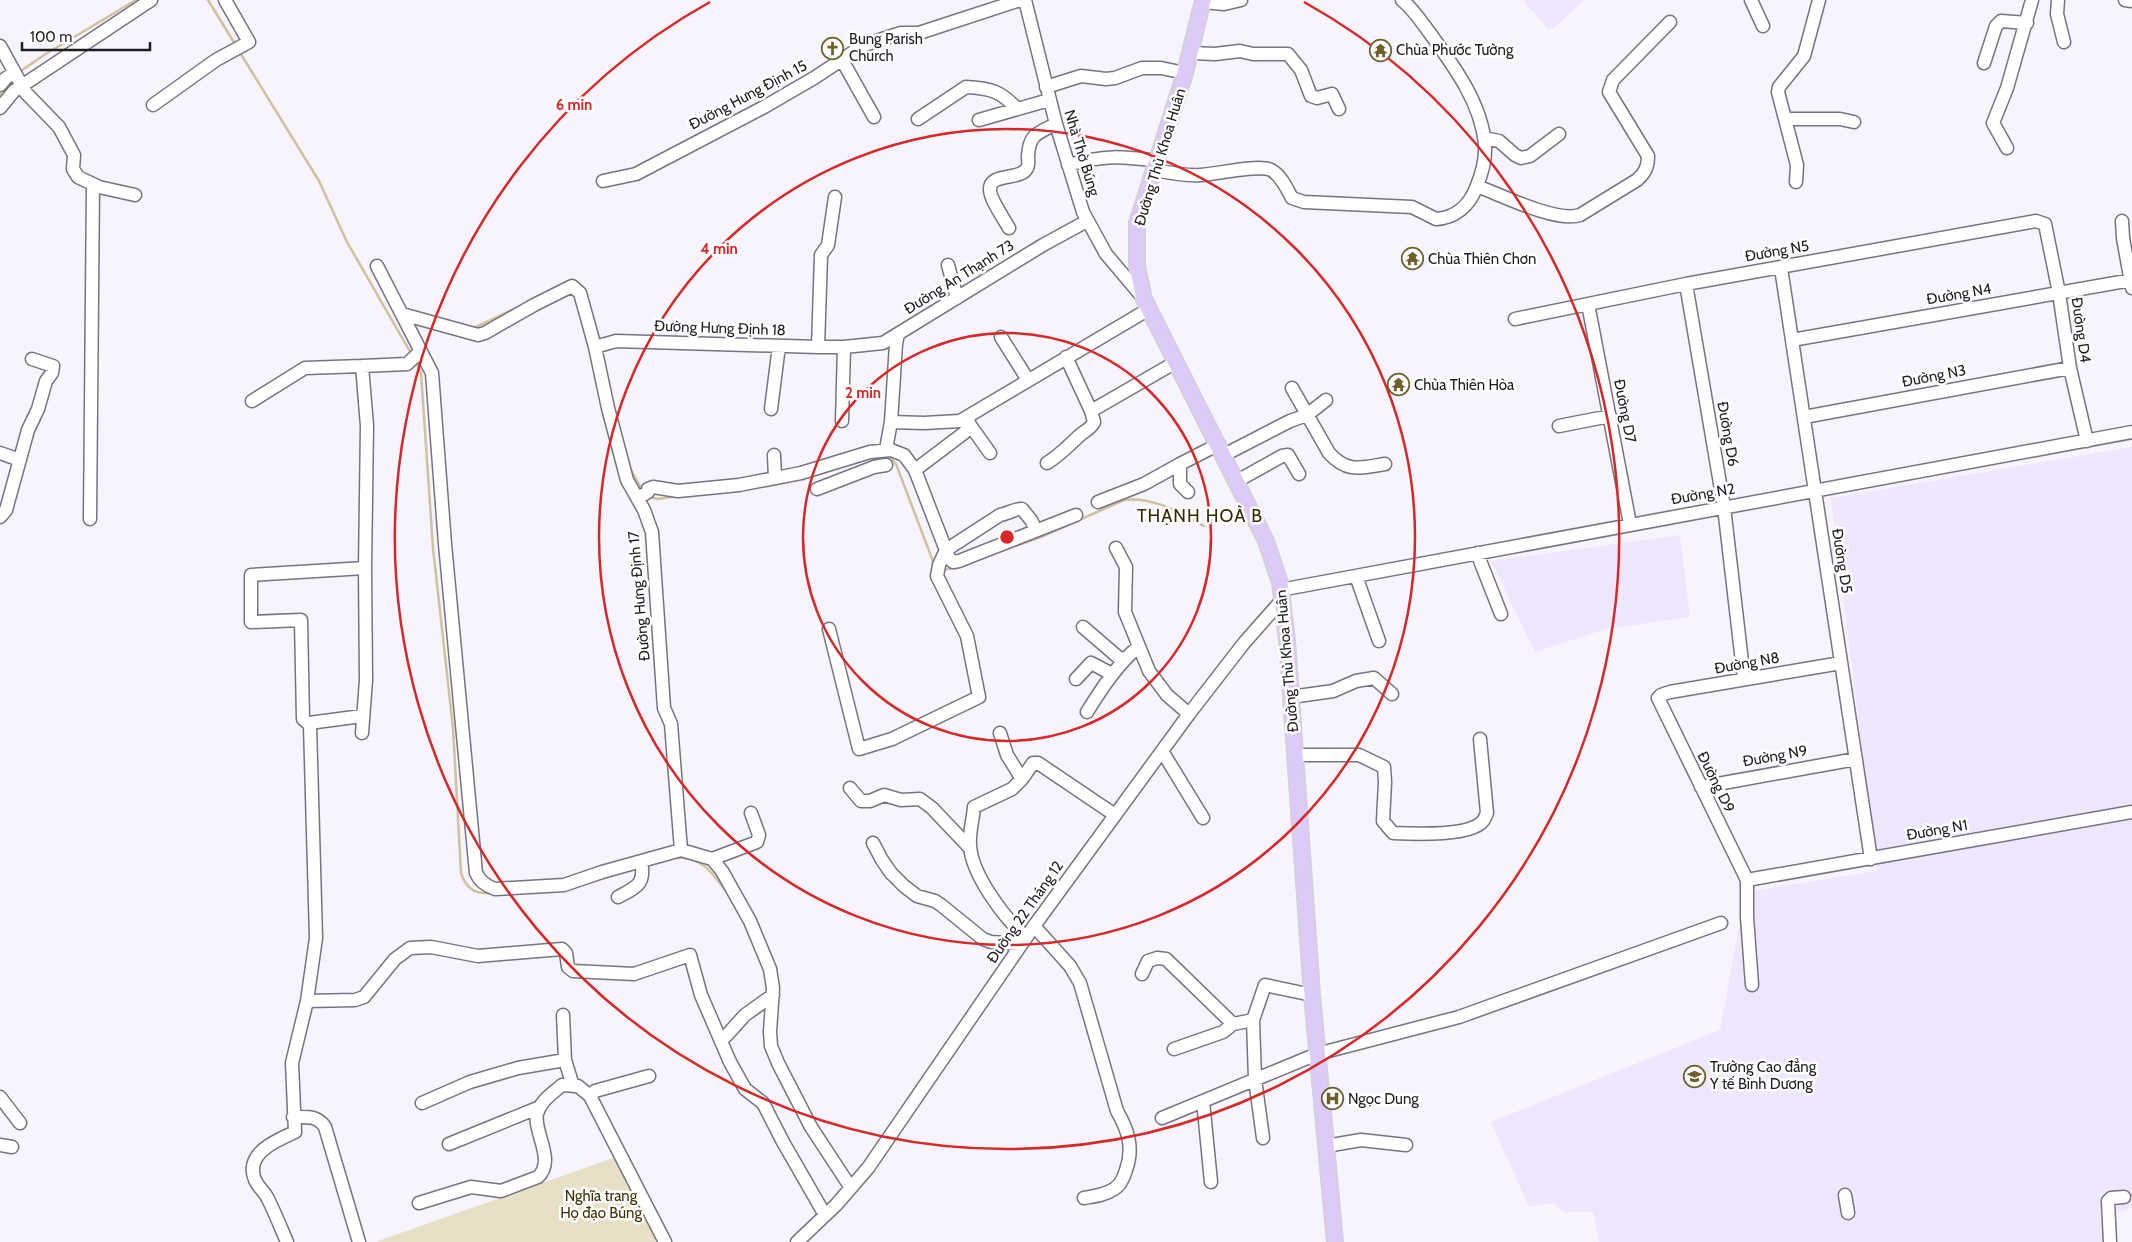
<svg xmlns="http://www.w3.org/2000/svg" width="2132" height="1242" viewBox="0 0 2132 1242" font-family="Cabin,sans-serif">
	<rect width="100%" height="100%" fill="#f7f4fd"/>
	<path fill="#efe7fd" d="M 1523,0 L 1584,0 L 1553,29 L 1548,29 Z
		M 2132,447 L 2132,1208 L 2100,1218 L 2103,1242 L 1599,1242 L 1593,1212 L 1564,1212 L 1553,1203 L 1529,1207 L 1491,1122 L 1720,1030 L 1745,892 L 1877,871 L 1831,498 Z
		M 1680,535 L 1690,617 L 1606,629 L 1535,652 L 1491,561 Z"/>
	<path fill="#e7dfc6" d="M 619,1156 L 663,1242 L 375,1242 Z"/>
	<g fill="none" stroke-linecap="round" stroke-linejoin="round">
		<path stroke="#cec3a1" stroke-width="2.5" d="M 208,0 L 235,44
			M 239,51 L 319,181 L 347,242 L 412,355
			M 18,73 L 44,55 L 136,0
			M 0,96 L 12,81
			M 552,289 L 563,284
			M 474,328 L 518,307
			M 416,362 L 421,373 L 433,548 L 453,728 L 461,873 C 466,888 474,894 490,893
			M 888,455 L 896,464 L 934,564
			M 630,468 L 643,492
			M 768,486 L 804,479
			M 649,497 L 658,499 L 678,496
			M 988,556 L 1041,537 L 1124,500 C 1153,496 1180,513 1204,526
			M 942,570 L 959,567
			M 676,858 C 701,855 713,874 726,891
			M 592,882 L 613,875"/>
		<defs>
			<path id="minor" d="M 1025,0 L 1056,124 L 1083,212 L 1106,254 L 1144,299
				M 1751,0 L 1763,26
				M 2058,0 L 2057,14 L 2064,42
				M 2125,0 L 2132,1
				M 1203,2 L 1224,4 L 1241,0
				M 0,46 L 26,93 L 59,127 L 74,155 L 73,169 L 78,177 L 99,187 L 135,195
				M 1191,53 L 1215,54 L 1240,51 L 1253,54 L 1288,54 L 1301,70 L 1311,96 L 1317,98 L 1332,94 L 1339,109
				M 842,60 L 874,117
				M 1984,63 L 1996,26 L 2001,21 L 2027,23
				M 0,85 L 6,78 L 14,73
				M 1046,87 L 1081,76 L 1106,79 L 1115,78 L 1142,68 L 1161,68 L 1185,73
				M 153,105 L 216,60 L 249,42 L 225,0
				M 0,108 L 14,91 L 151,0
				M 918,119 L 966,87 C 990,88 1001,91 1017,109
				M 1785,119 L 1840,119 L 1854,122
				M 979,120 L 1049,100
				M 1484,138 L 1499,141 L 1515,155 L 1521,158 L 1530,156 L 1559,134
				M 2007,148 L 1993,123 L 2007,88 L 2032,0
				M 1068,165 C 1105,155 1120,156 1158,161
				M 1155,170 C 1170,173 1186,176 1201,175 C 1217,174 1259,164 1271,170 C 1281,175 1287,189 1292,198 L 1304,202 L 1412,207 L 1436,219 C 1455,218 1469,206 1476,188 C 1482,174 1486,159 1485,144 C 1481,102 1453,65 1429,32 C 1421,21 1413,9 1402,0
				M 603,181 L 636,174 L 764,107 L 814,78 L 864,45 L 901,33 L 919,33 L 1020,0
				M 1796,182 L 1797,165 L 1778,92 L 1779,87 L 1804,56 L 1819,0
				M 1477,186 C 1501,195 1557,223 1580,215 L 1637,180 C 1645,173 1648,167 1648,156 L 1609,92 L 1613,80 L 1670,22
				M 2122,221 L 2123,238 L 2132,288
				M 1009,228 C 1004,219 990,199 990,190 C 989,172 1021,181 1027,168 C 1029,165 1028,160 1028,156 C 1029,134 1038,133 1056,124
				M 948,265 L 957,298
				M 377,266 L 432,373 L 445,544 L 476,873 C 480,882 486,886 495,889 L 564,885 L 602,872 L 681,850 L 712,859 L 722,871 L 750,921 L 770,969 L 773,988 L 770,1032 L 771,1046 L 778,1063 L 811,1127 L 851,1188
				M 1781,268 L 1871,859
				M 1686,284 L 1724,507 L 1744,679
				M 1588,304 L 1630,524
				M 402,314 L 478,335 L 485,333 L 534,305 L 572,286 L 580,293 L 595,347 L 608,408 L 627,480 L 644,510 L 652,532 L 664,708 L 671,724 L 681,850
				M 1515,319 L 1686,284 L 2036,221 L 2045,224 L 2059,293 L 2070,368 L 2087,441
				M 1001,337 L 1028,380
				M 1792,340 L 2132,280
				M 595,347 L 616,341 L 818,347 L 844,347 L 883,343 L 1043,245 L 1087,221
				M 818,347 L 821,255 L 828,245 L 835,197
				M 1292,388 L 1329,453 C 1347,473 1360,468 1385,464
				M 252,401 L 305,368 L 362,366
				M 771,409 L 779,346
				M 1091,411 L 1176,362
				M 1804,417 L 2070,368
				M 842,421 L 844,347
				M 891,422 L 924,423 L 960,421 L 1149,309
				M 970,425 L 990,453
				M 1559,426 L 1610,416
				M 886,449 L 891,422 L 896,344 L 898,334
				M 0,453 L 20,460
				M 774,455 L 775,478
				M 1224,455 L 1290,421 L 1307,415 L 1326,400
				M 1047,463 C 1061,454 1067,447 1079,436 C 1084,431 1091,429 1094,422 L 1091,411 L 1066,357
				M 915,470 L 964,433 L 970,425 L 967,417
				M 1237,481 L 1282,456 L 1288,455 L 1299,474
				M 817,489 L 874,467 L 886,465
				M 1188,492 L 1180,484 L 1180,464 L 1219,444
				M 638,498 L 648,492 L 648,489 L 653,487 L 678,491 L 739,485 L 801,473 L 870,452 L 891,450 L 904,455 L 915,470 L 949,558 L 953,562 L 959,561 L 1076,515
				M 1098,502 L 1144,484 L 1180,464
				M 0,517 L 6,510 L 28,430 L 38,409 L 46,381 L 52,373 L 53,366 L 32,359
				M 90,519 L 93,184
				M 1116,548 L 1126,567 L 1125,612 L 1149,671 L 1167,695 L 1189,714
				M 1477,553 L 1501,614
				M 1356,576 L 1379,641
				M 1280,590 L 2132,432
				M 1083,627 L 1119,658 L 1125,659
				M 829,629 L 859,749 L 892,739 L 979,697 L 967,636 L 937,576 L 939,565 L 946,550 L 1000,515 C 1007,514 1017,508 1022,509 L 1031,520 L 1036,530
				M 1076,679 L 1091,663 L 1112,674
				M 1291,697 L 1333,691 L 1356,681 L 1374,678 L 1392,694
				M 1087,712 C 1102,688 1117,665 1138,647
				M 309,723 L 362,716
				M 362,733 L 366,680 L 365,568 L 367,426 L 362,366 L 407,364 L 421,351
				M 1000,733 L 1007,755 L 1022,779
				M 1162,751 L 1203,818
				M 1295,755 L 1359,755 L 1384,767 L 1385,782 L 1383,821 L 1393,833 C 1413,834 1466,836 1481,823 C 1484,821 1485,817 1487,813 L 1480,739
				M 1701,787 L 1856,759
				M 850,788 L 861,801 L 870,801 L 884,795 L 901,800 L 920,799 L 932,808 L 970,848
				M 873,843 L 882,860 L 891,873 L 904,886 L 917,896 L 935,901 L 941,905 L 983,939 L 991,942 L 1021,944
				M 712,859 L 757,842 L 759,835 L 751,813
				M 1747,880 L 2132,812
				M 618,897 C 636,887 646,885 641,861
				M 1034,926 L 1070,966 L 1080,983 L 1117,1111 C 1128,1130 1134,1148 1126,1170 C 1124,1177 1121,1185 1114,1189 C 1105,1195 1095,1196 1084,1198
				M 1026,937 C 1005,919 971,874 970,845 C 969,833 973,819 974,807 L 1012,789 L 1022,779 L 1033,763 L 1038,763 L 1115,815
				M 1142,974 L 1148,961 L 1157,958 L 1166,959 L 1233,1024 L 1253,1020 L 1265,985 L 1312,995
				M 1752,985 L 1747,917 L 1747,880 L 1658,698 L 1661,695 L 1670,692 L 1841,663
				M 307,1001 L 316,938 L 310,725 L 303,719 L 301,620 L 251,622 L 251,575 L 365,568
				M 563,1015 L 565,1060
				M 1253,1020 L 1255,1079 L 1263,1138
				M 726,1036 L 745,1015 L 773,995
				M 1174,1049 L 1223,1032 L 1233,1024
				M 649,1076 L 595,1091 L 590,1096 L 665,1242
				M 0,1097 L 20,1123
				M 1203,1101 L 1211,1182
				M 422,1103 L 470,1082 L 518,1068 L 565,1060 L 573,1086
				M 293,1117 C 307,1117 317,1115 325,1127 L 359,1242
				M 1162,1118 L 1317,1054 L 1459,1017 L 1721,923
				M 449,1144 L 540,1107
				M 0,1145 L 12,1147
				M 1326,1146 L 1361,1140 L 1406,1145
				M 1845,1195 L 1848,1213
				M 419,1203 L 471,1187 L 501,1191 L 538,1177 C 556,1160 533,1132 537,1114 C 540,1101 553,1093 562,1085 L 578,1086 L 590,1096
				M 287,1242 C 281,1228 275,1213 268,1199 C 265,1192 258,1187 255,1180 C 244,1153 277,1140 295,1132 L 292,1063 L 307,1001 L 355,1000 L 364,997 L 395,959 L 410,948 L 431,947 L 478,956 L 562,949 L 566,953 L 568,967 L 573,971 L 634,974 L 690,955 L 701,995 L 730,1062 L 745,1089 L 763,1103 L 783,1142 L 825,1215
				M 797,1242 L 836,1205 L 868,1168 L 1034,926 L 1189,714 L 1244,643 L 1281,601
				M 2110,1242 L 2108,1201 L 2111,1198 L 2124,1197"/>
			<path id="major" d="M 1203,0 L 1185,73 L 1137,223 L 1137,266 L 1144,299 L 1266,541 L 1280,583 L 1287,640 L 1312,995 L 1335,1242"/>
		</defs>
		<use href="#minor" stroke="#777380" stroke-width="15"/>
		<use href="#major" stroke="#d2d2d3" stroke-width="18"/>
		<use href="#minor" stroke="#fff" stroke-width="12"/>
		<use href="#major" stroke="#dccaf9" stroke-width="15"/>
	</g>
	<g fill="none" stroke="#d62828" stroke-width="2.5">
		<circle cx="1007" cy="537" r="204"/>
		<circle cx="1007" cy="537" r="408"/>
		<path d="M1304 2A612 612 0 1 1 710 2"/>
	</g>
	<defs>
		<symbol id="church-ring" viewBox="-11 -11 22 22"><circle r="9.5" fill="#fff" stroke="#6e5f2c" stroke-width="1.5"/><path d="M-1.2-6h2.4v3.5h3.3v2.4h-3.3V6h-2.4V-.1h-3.3v-2.4h3.3Z" fill="#6e5f2c"/></symbol>
		<symbol id="temple-ring" viewBox="-11 -11 22 22"><circle r="9.5" fill="#fff" stroke="#6e5f2c" stroke-width="1.5"/><path d="M0-6L5-2H3V0L6.5 2.5H4V6H1.5V3h-3V6H-4V2.5H-6.5L-3 0V-2H-5Z" fill="#6e5f2c"/></symbol>
		<symbol id="university-ring" viewBox="-11 -11 22 22"><circle r="9.5" fill="#fff" stroke="#6e5f2c" stroke-width="1.5"/><path d="M0-5L7-2L0 1L-7-2ZM-4 1L0 2.5L4 1V4Q0 6-4 4Z" fill="#6e5f2c"/></symbol>
		<symbol id="hospital-ring" viewBox="-11 -11 22 22"><circle r="9.5" fill="#fff" stroke="#6e5f2c" stroke-width="1.5"/><path d="M-5-5h3v3.5h4V-5h3V5h-3V1.5h-4V5h-3Z" fill="#6e5f2c"/></symbol>
	</defs>
	<g fill-rule="evenodd">
		<use href="#church-ring" x="820" y="36" width="25" height="25"/>
		<use href="#temple-ring" x="1368" y="38" width="25" height="25"/>
		<use href="#temple-ring" x="1400" y="246" width="25" height="25"/>
		<use href="#temple-ring" x="1386" y="372" width="25" height="25"/>
		<use href="#university-ring" x="1682" y="1064" width="25" height="25"/>
		<use href="#hospital-ring" x="1320" y="1086" width="25" height="25"/>
	</g>
	<g text-anchor="middle" stroke-width="5" stroke-linejoin="round" paint-order="stroke">
		<g font-size="15" fill="#1e1c21" stroke="#fff" text-anchor="start">
			<text x="849" y="44">Bung Parish<tspan x="849" dy="17">Church</tspan></text>
			<text x="1396" y="55">Chùa Phước Tường</text>
			<text x="1428" y="264">Chùa Thiên Chơn</text>
			<text x="1414" y="390">Chùa Thiên Hòa</text>
			<text x="1710" y="1072">Trường Cao đẳng<tspan x="1710" dy="17">Y tế Bình Dương</tspan></text>
			<text x="1348" y="1104">Ngọc Dung</text>
		</g>
		<g font-size="15" fill="#1e1c21" stroke="#fff">
			<text transform="translate(748 95) rotate(-28)" y="5">Đường Hưng Định 15</text>
			<text transform="translate(1082 153) rotate(73)" y="5">Nhà Thờ Búng</text>
			<text transform="translate(1160 157) rotate(-73)" y="5">Đường Thủ Khoa Huân</text>
			<text transform="translate(1777 251) rotate(-10)" y="5">Đường N5</text>
			<text transform="translate(959 277) rotate(-32)" y="5">Đường An Thạnh 73</text>
			<text transform="translate(1959 294) rotate(-10)" y="5">Đường N4</text>
			<text transform="translate(720 328) rotate(2)" y="5">Đường Hưng Định 18</text>
			<text transform="translate(2081 330) rotate(82)" y="5">Đường D4</text>
			<text transform="translate(1934 376) rotate(-11)" y="5">Đường N3</text>
			<text transform="translate(1625 411) rotate(79)" y="5">Đường D7</text>
			<text transform="translate(1728 434) rotate(80)" y="5">Đường D6</text>
			<text transform="translate(1703 494) rotate(-10)" y="5">Đường N2</text>
			<text transform="translate(1842 561) rotate(81)" y="5">Đường D5</text>
			<text transform="translate(639 596) rotate(-95)" y="5">Đường Hưng Định 17</text>
			<text transform="translate(1287 661) rotate(-95)" y="5">Đường Thủ Khoa Huân</text>
			<text transform="translate(1747 663) rotate(-10)" y="5">Đường N8</text>
			<text transform="translate(1775 756) rotate(-10)" y="5">Đường N9</text>
			<text transform="translate(1716 782) rotate(64)" y="5">Đường D9</text>
			<text transform="translate(1937 830) rotate(-10)" y="5">Đường N1</text>
			<text transform="translate(1025 912) rotate(-55)" y="5">Đường 22 Tháng 12</text>
		</g>
		<g font-size="15" fill="#3d3104" stroke="#fff">
			<text x="601" y="1201">Nghĩa trang<tspan x="601" dy="17">Họ đạo Búng</tspan></text>
		</g>
		<g font-size="18" letter-spacing="1" fill="#342800" stroke="#fff">
			<text x="1200" y="522">THẠNH HOÀ B</text>
		</g>
	</g>
	<circle cx="1007" cy="537" r="8" fill="#d62828" stroke="#fff" stroke-width="2.5"/>
	<g font-size="15" text-anchor="middle" font-weight="bold" fill="#d62828" stroke="#fff" stroke-width="5" stroke-linejoin="round" paint-order="stroke">
		<text x="574" y="110">6 min</text>
		<text x="719" y="254">4 min</text>
		<text x="863" y="398">2 min</text>
	</g>
	<path d="M22 42v8h128v-8" fill="none" stroke="#1e1c21" stroke-width="2.5"/>
	<text x="30" y="42" font-size="15" fill="#1e1c21" stroke="#ffffff" stroke-width="4" paint-order="stroke">100 m</text>
</svg>
